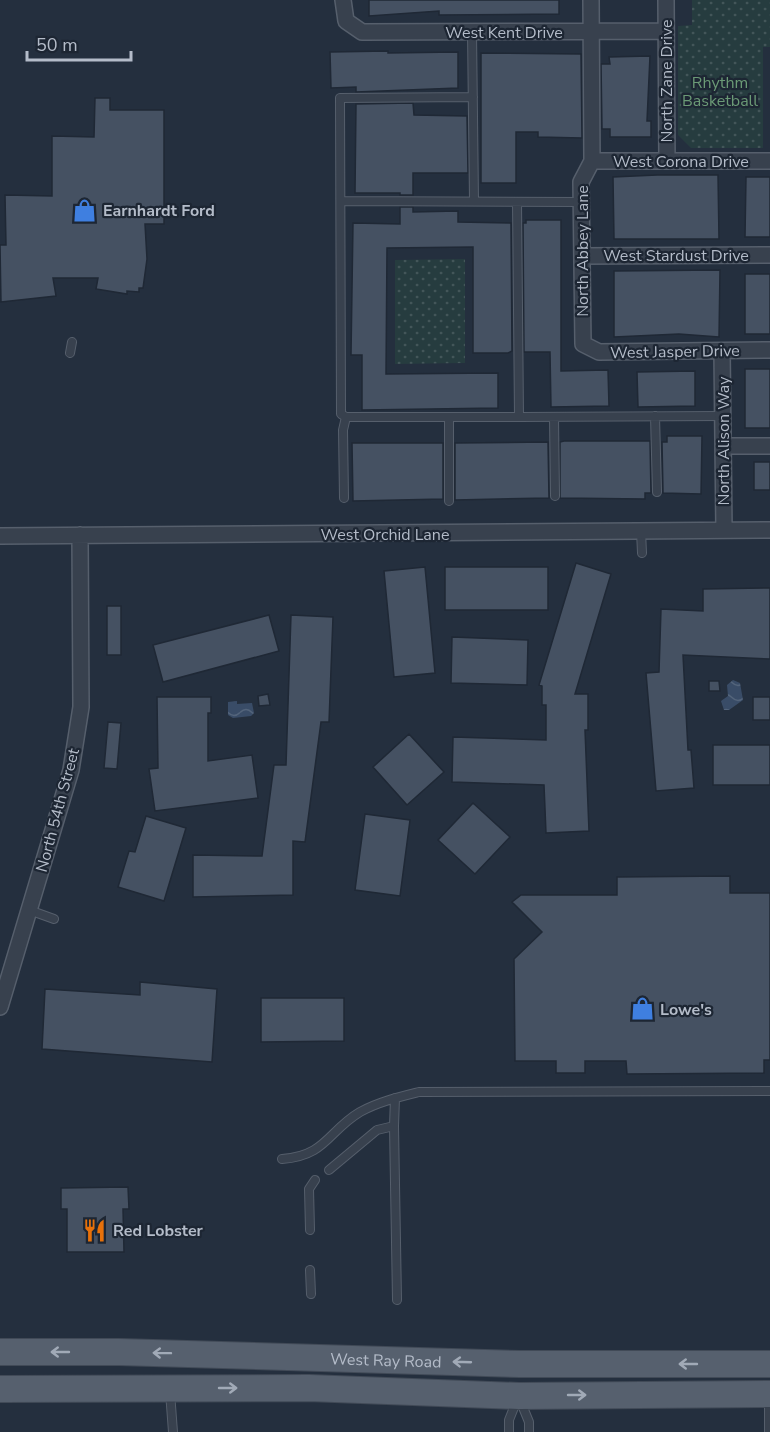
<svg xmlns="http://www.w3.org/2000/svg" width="770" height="1432" viewBox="0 0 770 1432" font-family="'Nunito Sans',sans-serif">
	<defs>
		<pattern id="park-dots" width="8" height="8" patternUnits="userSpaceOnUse" patternTransform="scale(1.5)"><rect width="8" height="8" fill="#263c3f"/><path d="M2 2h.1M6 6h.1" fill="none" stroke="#435659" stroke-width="1.8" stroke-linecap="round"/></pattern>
		<pattern id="water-waves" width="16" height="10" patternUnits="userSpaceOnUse" patternTransform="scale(1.5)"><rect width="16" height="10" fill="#394c67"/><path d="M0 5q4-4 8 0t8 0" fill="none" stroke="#53647b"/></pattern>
	</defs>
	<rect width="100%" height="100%" fill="#242f3e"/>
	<path fill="url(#park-dots)" d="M 692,0 L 770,0 L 770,47 L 763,47 L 763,148 L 691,148 L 678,135 L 678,26 L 692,25 Z
		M 465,259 L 465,363 L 395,364 L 395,260 Z"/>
	<path fill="url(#water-waves)" d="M 733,680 L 740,683 L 743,700 L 729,710 L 724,710 L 721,701 L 728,696 L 727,685 Z
		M 237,701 L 237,704 L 252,703 L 254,713 L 251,716 L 233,718 L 228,715 L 228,702 Z"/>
	<path fill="#455162" stroke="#1f2835" stroke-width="1.5" d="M 369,0 L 559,0 L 559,14 L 439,15 L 439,11 L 369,16 Z
		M 388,51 L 388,53 L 458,52 L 458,88 L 356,92 L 356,87 L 331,88 L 330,52 Z
		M 481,53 L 581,54 L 582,138 L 538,137 L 538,132 L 516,132 L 516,183 L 481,183 Z
		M 650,56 L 647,121 L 651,121 L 651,137 L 610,137 L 610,129 L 602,129 L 601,64 L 610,64 L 609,57 Z
		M 95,98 L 110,98 L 110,110 L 164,110 L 164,224 L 145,224 L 147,259 L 143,288 L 139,288 L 139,292 L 127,291 L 127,294 L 96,289 L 98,278 L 53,278 L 56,296 L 1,302 L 0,245 L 6,245 L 5,195 L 52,196 L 52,136 L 94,137 Z
		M 413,103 L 414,115 L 467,116 L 468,173 L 413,173 L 413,195 L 400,195 L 400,193 L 355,193 L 356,104 Z
		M 657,175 L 718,175 L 719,239 L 614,239 L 613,177 Z
		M 746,177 L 770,177 L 770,237 L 745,237 Z
		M 400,207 L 413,207 L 413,212 L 458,211 L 458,222 L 511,223 L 512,351 L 508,353 L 473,353 L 473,247 L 387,248 L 386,374 L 498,373 L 498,408 L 362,410 L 362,355 L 351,355 L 353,223 L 400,224 Z
		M 526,220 L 561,220 L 561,371 L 608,370 L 609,406 L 551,407 L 550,352 L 524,352 L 523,223 L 526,223 Z
		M 720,270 L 719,337 L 679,334 L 614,337 L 614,271 Z
		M 745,274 L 770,274 L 770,334 L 745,334 Z
		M 745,369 L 770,369 L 770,428 L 745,428 Z
		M 695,371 L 695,406 L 638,407 L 637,372 Z
		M 667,436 L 702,436 L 701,494 L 663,493 L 662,442 L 667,442 Z
		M 564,441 L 650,441 L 651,493 L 645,493 L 645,499 L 560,498 L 560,442 Z
		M 548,442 L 549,498 L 455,500 L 455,443 Z
		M 352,443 L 443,443 L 443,499 L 353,501 Z
		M 754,462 L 770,462 L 770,490 L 754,490 Z
		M 576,563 L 611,574 L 575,694 L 588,694 L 588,730 L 585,730 L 589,831 L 546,833 L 544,785 L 452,782 L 453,737 L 546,740 L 546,705 L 542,705 L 542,686 L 539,685 Z
		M 425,567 L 435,673 L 394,677 L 384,571 Z
		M 445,567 L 548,567 L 548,610 L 445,610 Z
		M 770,588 L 770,659 L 683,655 L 688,750 L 691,750 L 694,788 L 656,791 L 646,673 L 659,672 L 661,609 L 703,611 L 703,589 Z
		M 107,606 L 121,606 L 121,655 L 107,655 Z
		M 269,615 L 279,651 L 163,682 L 153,645 Z
		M 291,615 L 333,617 L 329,722 L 321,722 L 305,842 L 293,841 L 293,895 L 193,897 L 193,855 L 262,856 L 274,765 L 286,765 Z
		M 452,637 L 528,640 L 527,685 L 451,683 Z
		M 709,681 L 719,681 L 720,691 L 709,691 Z
		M 268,694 L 270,705 L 259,706 L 258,696 Z
		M 157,697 L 211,697 L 211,713 L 208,713 L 208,761 L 252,755 L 258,798 L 155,811 L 149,769 L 158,768 Z
		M 753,697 L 770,697 L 770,720 L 753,720 Z
		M 108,722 L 121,723 L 117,769 L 104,768 Z
		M 409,734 L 444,772 L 407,805 L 373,767 Z
		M 713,745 L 770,745 L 770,785 L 713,785 Z
		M 473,803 L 510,837 L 475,874 L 438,840 Z
		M 365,814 L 410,820 L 400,896 L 355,890 Z
		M 146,816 L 186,828 L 164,901 L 118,887 L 129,851 L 135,852 Z
		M 730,876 L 730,893 L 770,893 L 770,1060 L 764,1060 L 764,1073 L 627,1074 L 626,1061 L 585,1061 L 585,1073 L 556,1073 L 556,1061 L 515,1061 L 514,959 L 542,932 L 512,902 L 521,895 L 617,895 L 617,877 Z
		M 140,982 L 217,989 L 212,1062 L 42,1049 L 45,989 L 140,995 Z
		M 261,998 L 344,998 L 344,1041 L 261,1042 Z
		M 128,1187 L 129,1209 L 123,1209 L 124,1252 L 67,1252 L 67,1209 L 61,1209 L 61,1188 Z"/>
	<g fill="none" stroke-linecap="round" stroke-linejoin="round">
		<defs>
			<path id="lane" d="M 472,32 L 474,201
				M 473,97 L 340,98 L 341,414 L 346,417 L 519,417
				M 341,201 L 581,202
				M 517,202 L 519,417 L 723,416
				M 70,353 L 72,342
				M 655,416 L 657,492
				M 554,417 L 555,496
				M 449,418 L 449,501
				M 344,498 L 343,430 L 346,417
				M 641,531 L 642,553
				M 29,910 L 54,919
				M 394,1126 L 395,1098
				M 282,1159 C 326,1156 328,1131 360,1112 C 378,1102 399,1097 419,1092 L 770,1091
				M 329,1170 L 377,1130 L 394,1126 L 397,1300
				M 310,1230 L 309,1189 L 315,1180
				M 310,1270 L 311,1294
				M 170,1392 L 173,1432
				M 769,1398 L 769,1432
				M 520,1400 L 529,1422 L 529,1432
				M 509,1432 L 509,1420 L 517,1400"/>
			<path id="street" d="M 343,0 L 346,21 L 362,32 L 666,31
				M 591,0 L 592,161
				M 666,0 L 667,161
				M 592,161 L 581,182 L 583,344 L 599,352 L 770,350
				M 592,161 L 770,161
				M 582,256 L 770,255
				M 722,351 L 724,530
				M 724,446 L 770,446
				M 0,536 L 770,530
				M 0,1007 L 71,770 L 81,707 L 80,535"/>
			<g id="primary">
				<path id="s1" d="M 0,1352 L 119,1352 L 520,1364 L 770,1364"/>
				<path d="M 0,1389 L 309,1388 L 519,1396 L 770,1394"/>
			</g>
		</defs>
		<use href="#lane" stroke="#565f6c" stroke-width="10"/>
		<use href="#street" stroke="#565f6c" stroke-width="18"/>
		<use href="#primary" stroke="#414a57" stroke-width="28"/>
		<use href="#lane" stroke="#38414e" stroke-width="8"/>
		<use href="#street" stroke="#38414e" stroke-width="15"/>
		<use href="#primary" stroke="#56606e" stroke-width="26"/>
	</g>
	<defs><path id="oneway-shaft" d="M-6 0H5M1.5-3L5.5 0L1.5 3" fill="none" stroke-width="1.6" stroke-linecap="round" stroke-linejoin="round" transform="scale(1.5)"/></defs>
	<g stroke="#a1aab7">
		<use href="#oneway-shaft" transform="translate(60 1352) rotate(180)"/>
		<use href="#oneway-shaft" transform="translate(162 1353) rotate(-179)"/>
		<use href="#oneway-shaft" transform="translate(462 1362) rotate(-178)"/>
		<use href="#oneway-shaft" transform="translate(688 1364) rotate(180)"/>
		<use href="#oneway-shaft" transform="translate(228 1388)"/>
		<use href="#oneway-shaft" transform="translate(577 1395)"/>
	</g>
	<defs>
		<symbol id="shop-bare" viewBox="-9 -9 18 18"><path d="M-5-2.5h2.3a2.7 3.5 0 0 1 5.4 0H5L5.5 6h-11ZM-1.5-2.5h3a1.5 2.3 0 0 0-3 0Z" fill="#3f7fe0" stroke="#1d2633" stroke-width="2.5" paint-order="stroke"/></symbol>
		<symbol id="restaurant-bare" viewBox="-9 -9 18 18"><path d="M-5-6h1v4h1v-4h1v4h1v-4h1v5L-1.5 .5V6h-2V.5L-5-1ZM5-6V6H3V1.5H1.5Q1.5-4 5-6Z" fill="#e8710a" stroke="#1d2633" stroke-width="2.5" paint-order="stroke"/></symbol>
	</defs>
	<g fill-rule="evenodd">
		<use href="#shop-bare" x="68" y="194" width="33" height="33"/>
		<use href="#shop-bare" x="626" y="992" width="33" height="33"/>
		<use href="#restaurant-bare" x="78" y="1214" width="33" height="33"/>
	</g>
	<g text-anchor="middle" stroke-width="4.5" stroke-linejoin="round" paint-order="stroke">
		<g font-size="16" fill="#b4bcc9" stroke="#1d2633">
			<text x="504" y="38">West Kent Drive</text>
			<text transform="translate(666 81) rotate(-90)" y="6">North Zane Drive</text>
			<text x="681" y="167">West Corona Drive</text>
			<text transform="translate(582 251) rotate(-90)" y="6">North Abbey Lane</text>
			<text x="676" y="261">West Stardust Drive</text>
			<text transform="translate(675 351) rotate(-1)" y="6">West Jasper Drive</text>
			<text transform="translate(723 441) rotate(-90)" y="6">North Alison Way</text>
			<text x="385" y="540">West Orchid Lane</text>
			<text transform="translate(57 810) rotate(-75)" y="6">North 54th Street</text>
			<text dy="6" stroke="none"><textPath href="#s1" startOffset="386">West Ray Road</textPath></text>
		</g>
		<g font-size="16" fill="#6b9a76" stroke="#1d2633">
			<text x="720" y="88">Rhythm<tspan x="720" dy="18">Basketball</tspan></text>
		</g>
		<g font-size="16" font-weight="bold" fill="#b4bcc9" stroke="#1d2633" text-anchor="start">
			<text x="103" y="216">Earnhardt Ford</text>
			<text x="660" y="1015">Lowe's</text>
			<text x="113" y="1236">Red Lobster</text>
		</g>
	</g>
	<path d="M27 51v9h104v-9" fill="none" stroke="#b4bcc9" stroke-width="3"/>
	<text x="36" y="51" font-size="18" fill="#b4bcc9" stroke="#1d2633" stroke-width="4.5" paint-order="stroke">50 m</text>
</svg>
